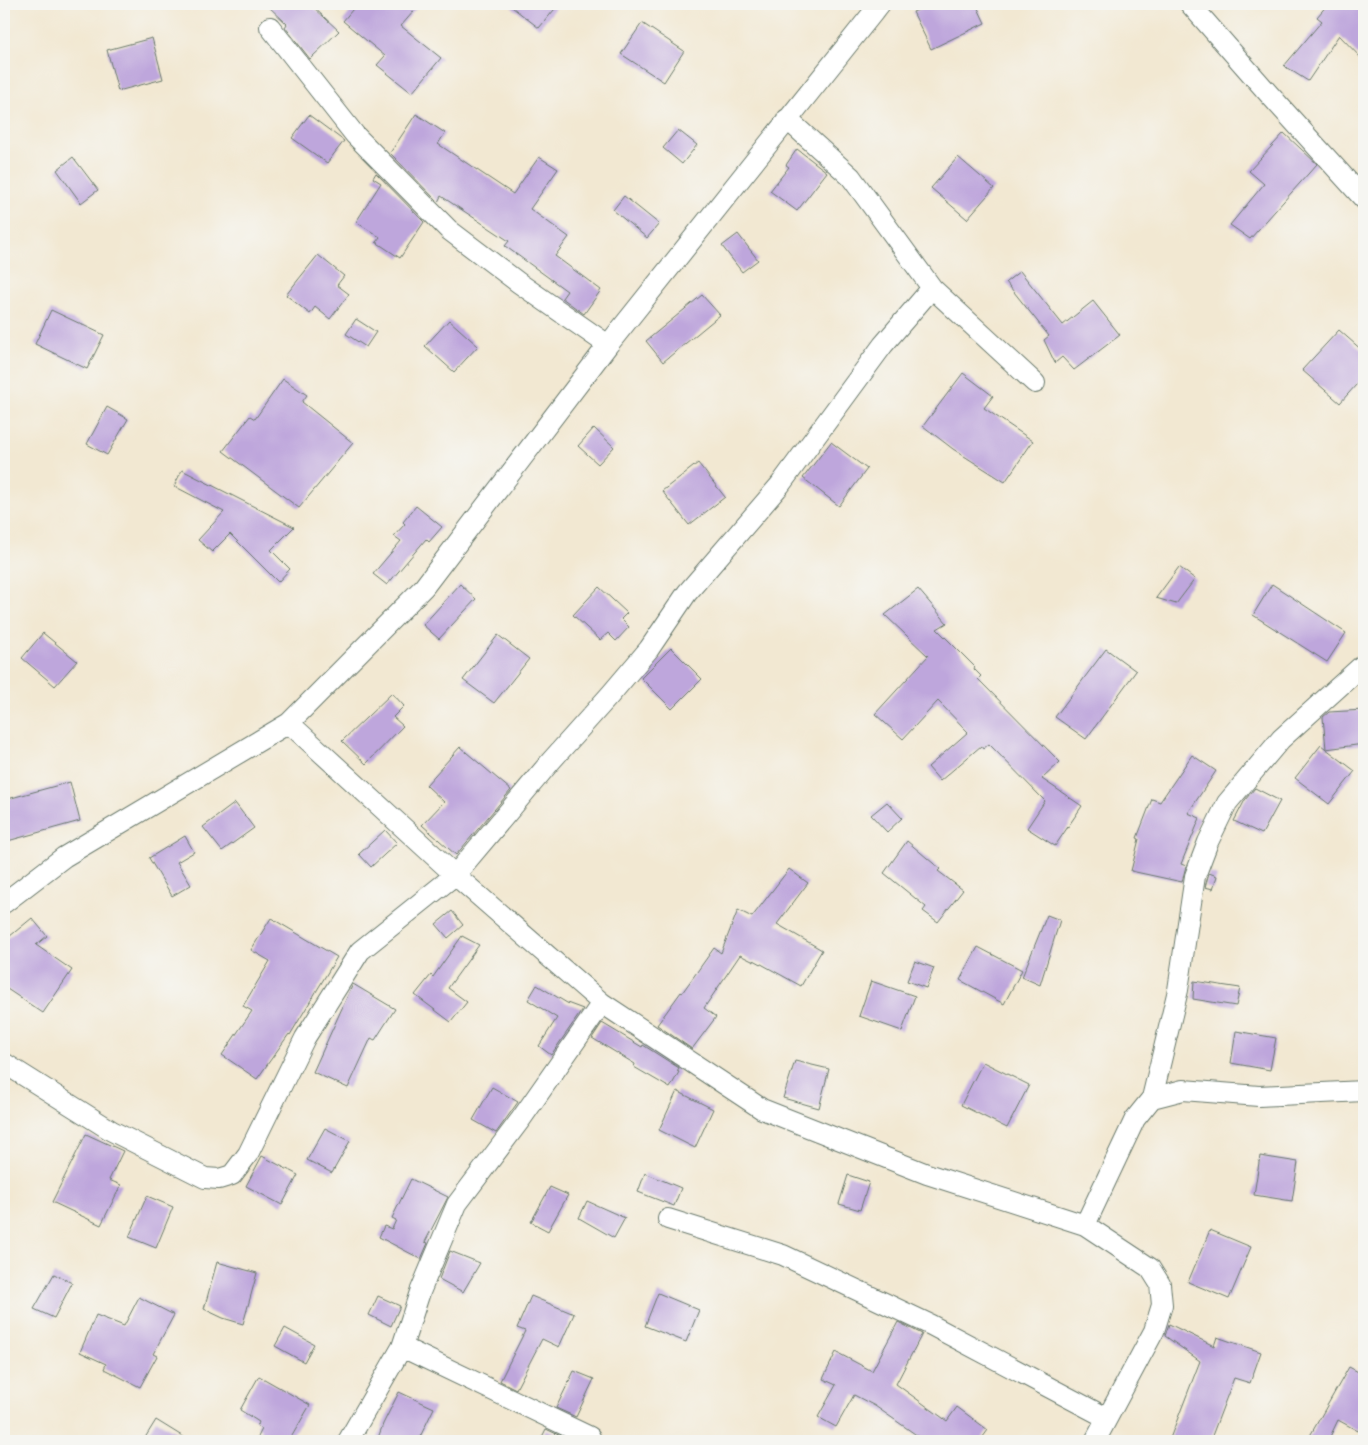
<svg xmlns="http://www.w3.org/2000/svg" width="1368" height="1445" viewBox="0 0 1368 1445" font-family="Dekko,sans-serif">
	<rect width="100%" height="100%" fill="#f6f6f2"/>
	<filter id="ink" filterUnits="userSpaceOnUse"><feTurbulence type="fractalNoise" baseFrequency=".02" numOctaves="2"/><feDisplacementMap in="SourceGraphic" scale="10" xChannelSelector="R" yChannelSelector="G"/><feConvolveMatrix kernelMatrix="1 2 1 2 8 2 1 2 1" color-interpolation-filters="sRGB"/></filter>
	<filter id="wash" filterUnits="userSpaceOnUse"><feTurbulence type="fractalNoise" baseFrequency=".0096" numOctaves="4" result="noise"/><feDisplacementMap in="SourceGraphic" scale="20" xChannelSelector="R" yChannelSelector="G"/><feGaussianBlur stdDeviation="1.12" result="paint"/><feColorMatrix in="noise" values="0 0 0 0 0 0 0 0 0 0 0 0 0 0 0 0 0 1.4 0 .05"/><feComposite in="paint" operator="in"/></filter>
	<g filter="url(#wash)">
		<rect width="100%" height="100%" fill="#f2e8d2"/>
		<g id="blocks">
			<path fill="#bea6dc" d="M 266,4 L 310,4 L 339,31 L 310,59 L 285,27 L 287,24 Z
				M 357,4 L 420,4 L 401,26 L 441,58 L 412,93 L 377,65 L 385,56 L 343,21 Z
				M 508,4 L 559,4 L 539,28 Z
				M 931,4 L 976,4 L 985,23 L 931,49 L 913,12 Z
				M 1328,4 L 1364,4 L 1364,61 L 1339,35 L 1308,81 L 1284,66 L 1322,21 L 1317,17 Z
				M 642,23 L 684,51 L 664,82 L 621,54 Z
				M 152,38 L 163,79 L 118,91 L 107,50 Z
				M 416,114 L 445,133 L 438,144 L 513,194 L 539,157 L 558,169 L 530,209 L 569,237 L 555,256 L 601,290 L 584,314 L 562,298 L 567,291 L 505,246 L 509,241 L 441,196 L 438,202 L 390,153 Z
				M 309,115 L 344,141 L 327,163 L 292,138 Z
				M 678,130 L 697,145 L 682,164 L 663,148 Z
				M 1284,133 L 1317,164 L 1250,239 L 1230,225 L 1264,184 L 1249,171 Z
				M 797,149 L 827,172 L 797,211 L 770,191 L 789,167 L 786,165 Z
				M 73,157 L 98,190 L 81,203 L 57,170 Z
				M 958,157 L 994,188 L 967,219 L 931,188 Z
				M 376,173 L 424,222 L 400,258 L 376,242 L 380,237 L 356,222 L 381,183 L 373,178 Z
				M 624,196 L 659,224 L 647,238 L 613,210 Z
				M 738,234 L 758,260 L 742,272 L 722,246 Z
				M 318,255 L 344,276 L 337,285 L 349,294 L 330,319 L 315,307 L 310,314 L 286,295 Z
				M 1020,271 L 1063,325 L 1093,301 L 1120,335 L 1074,370 L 1062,357 L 1055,363 L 1044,340 L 1049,336 L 1006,282 Z
				M 702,295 L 720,315 L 663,362 L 646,341 Z
				M 51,310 L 104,335 L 87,369 L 35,344 Z
				M 356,319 L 376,332 L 366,347 L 346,334 Z
				M 449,320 L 478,346 L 454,372 L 425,346 Z
				M 1339,330 L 1364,352 L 1364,376 L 1340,403 L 1302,370 Z
				M 963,373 L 993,396 L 984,408 L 1033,441 L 1005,482 L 953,449 L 923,426 Z
				M 283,379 L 307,395 L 302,402 L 353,443 L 299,508 L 223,451 L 250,416 L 255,419 Z
				M 107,407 L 128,419 L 107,455 L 87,444 Z
				M 594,428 L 614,447 L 598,464 L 578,446 Z
				M 831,442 L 867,469 L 839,506 L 803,478 Z
				M 698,463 L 725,497 L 689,525 L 662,491 Z
				M 182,470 L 294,527 L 271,550 L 290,569 L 278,582 L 230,534 L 212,552 L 198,540 L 224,512 L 174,486 Z
				M 416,506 L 442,527 L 429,542 L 426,539 L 387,585 L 373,574 L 401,541 L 394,536 L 405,524 L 403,522 Z
				M 1179,567 L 1195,579 L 1176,604 L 1156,598 Z
				M 460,584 L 476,599 L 439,639 L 423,625 Z
				M 1272,584 L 1346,633 L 1327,662 L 1253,615 Z
				M 599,587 L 627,613 L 621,619 L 629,627 L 616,641 L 608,633 L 600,640 L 573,615 Z
				M 918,589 L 947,623 L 937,629 L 975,667 L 974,669 L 981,676 L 978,679 L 1060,762 L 1042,779 L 1082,806 L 1055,846 L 1027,828 L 1045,801 L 989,744 L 983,749 L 981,746 L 940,781 L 928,767 L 968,732 L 938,701 L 903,739 L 875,714 L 928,656 L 885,615 Z
				M 43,633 L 77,661 L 55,686 L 22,658 Z
				M 498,635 L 529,659 L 494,703 L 463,680 Z
				M 671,648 L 702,679 L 672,709 L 641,678 Z
				M 1106,649 L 1136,671 L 1086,739 L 1055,717 Z
				M 392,693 L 404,706 L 393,717 L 403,726 L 366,764 L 342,741 Z
				M 1364,710 L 1364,744 L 1326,749 L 1323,717 L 1329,712 Z
				M 1321,745 L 1355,771 L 1329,804 L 1295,778 Z
				M 460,747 L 511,790 L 456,855 L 422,825 L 444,802 L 426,785 Z
				M 1192,755 L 1216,771 L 1188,813 L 1200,818 L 1181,864 L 1186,866 L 1182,882 L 1131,871 L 1139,839 L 1137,838 L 1152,799 L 1160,802 Z
				M 70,782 L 80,821 L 4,842 L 4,800 Z
				M 1255,788 L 1280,801 L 1262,834 L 1234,821 L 1245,800 Z
				M 887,802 L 902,818 L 887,832 L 871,815 Z
				M 235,803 L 254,828 L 222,851 L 203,827 Z
				M 385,830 L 397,843 L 371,867 L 359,854 Z
				M 185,836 L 194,852 L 177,862 L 191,885 L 172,896 L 149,858 Z
				M 907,841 L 940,869 L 938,871 L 963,890 L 938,922 L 923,911 L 926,907 L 884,873 Z
				M 789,869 L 808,883 L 777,924 L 822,950 L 801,986 L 754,960 L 754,962 L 740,955 L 704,1008 L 716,1017 L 692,1049 L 657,1025 L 681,992 L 682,993 L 714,948 L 721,953 L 738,910 L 752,917 Z
				M 1209,873 L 1217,876 L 1213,889 L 1205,887 Z
				M 452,911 L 463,925 L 448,938 L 436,924 Z
				M 1047,915 L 1060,920 L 1040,985 L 1022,977 Z
				M 32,918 L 47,936 L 36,945 L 72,970 L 43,1013 L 4,987 L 4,941 Z
				M 271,918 L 337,957 L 290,1035 L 289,1034 L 257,1079 L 222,1055 L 252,1011 L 243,1006 L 270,961 L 251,950 Z
				M 462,936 L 479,945 L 448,988 L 467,1002 L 451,1022 L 415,995 L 431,975 L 433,977 Z
				M 978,947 L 1022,970 L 1004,1004 L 960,980 Z
				M 915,961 L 934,968 L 926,988 L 907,981 Z
				M 871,981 L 915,996 L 902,1031 L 859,1016 Z
				M 1194,981 L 1240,988 L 1236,1006 L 1193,999 Z
				M 353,984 L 395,1009 L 375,1040 L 371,1038 L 348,1088 L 313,1072 Z
				M 537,985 L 567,1003 L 583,1009 L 551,1055 L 539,1046 L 557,1018 L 528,1000 Z
				M 602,1023 L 642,1047 L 643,1045 L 679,1068 L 677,1071 L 679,1072 L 670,1088 L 634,1067 L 635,1064 L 592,1038 Z
				M 1236,1031 L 1276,1038 L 1270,1070 L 1231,1063 Z
				M 795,1061 L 829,1069 L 819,1108 L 783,1098 Z
				M 983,1062 L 1029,1085 L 1007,1128 L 961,1105 Z
				M 492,1087 L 518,1102 L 496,1133 L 473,1120 Z
				M 677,1091 L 713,1109 L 695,1148 L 659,1130 Z
				M 325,1128 L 350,1141 L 332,1173 L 307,1160 Z
				M 86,1134 L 123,1151 L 109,1180 L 121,1185 L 101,1225 L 52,1202 Z
				M 262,1156 L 298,1175 L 282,1205 L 246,1186 Z
				M 1260,1156 L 1298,1162 L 1292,1201 L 1254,1195 Z
				M 645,1173 L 681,1188 L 674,1206 L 638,1192 Z
				M 848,1175 L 869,1182 L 860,1210 L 839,1204 Z
				M 411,1179 L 448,1197 L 425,1242 L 428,1243 L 421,1259 L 379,1237 L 384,1226 L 392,1229 L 396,1220 L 392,1218 Z
				M 550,1187 L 568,1195 L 548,1231 L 531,1222 Z
				M 147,1196 L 173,1207 L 156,1248 L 129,1237 Z
				M 587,1201 L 625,1218 L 614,1238 L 579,1218 Z
				M 1210,1230 L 1251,1247 L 1229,1299 L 1188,1282 Z
				M 450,1251 L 480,1263 L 463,1292 L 439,1279 Z
				M 217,1262 L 257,1273 L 243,1324 L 223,1318 L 204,1309 Z
				M 54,1274 L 72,1283 L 54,1318 L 34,1309 Z
				M 658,1293 L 699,1310 L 686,1342 L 645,1326 Z
				M 378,1296 L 400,1306 L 391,1326 L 369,1315 Z
				M 531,1296 L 574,1314 L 559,1347 L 542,1339 L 516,1389 L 500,1381 L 525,1331 L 517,1328 Z
				M 139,1297 L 174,1315 L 153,1354 L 157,1356 L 140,1387 L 104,1369 L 106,1364 L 80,1352 L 96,1315 L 124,1326 Z
				M 898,1322 L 922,1334 L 896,1384 L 947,1421 L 957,1407 L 988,1430 L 980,1441 L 925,1441 L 875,1406 L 854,1395 L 836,1427 L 818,1417 L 836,1385 L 823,1379 L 836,1352 L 872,1371 Z
				M 1169,1324 L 1214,1346 L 1217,1337 L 1261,1352 L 1250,1383 L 1234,1378 L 1210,1441 L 1169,1441 L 1200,1361 L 1165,1336 Z
				M 285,1328 L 314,1344 L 304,1362 L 275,1346 Z
				M 1349,1367 L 1364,1375 L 1364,1421 L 1358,1431 L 1338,1420 L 1328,1441 L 1307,1441 Z
				M 574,1371 L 594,1379 L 576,1417 L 556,1408 Z
				M 259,1376 L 310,1405 L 289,1441 L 256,1441 L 262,1429 L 257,1426 L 259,1422 L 240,1410 Z
				M 399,1392 L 434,1408 L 418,1441 L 377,1441 L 383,1424 Z
				M 156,1420 L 190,1441 L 143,1441 Z
				M 546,1429 L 565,1438 L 564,1441 L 540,1441 Z"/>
		</g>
	</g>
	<g filter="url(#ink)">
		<use href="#blocks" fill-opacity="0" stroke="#69796b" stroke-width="1"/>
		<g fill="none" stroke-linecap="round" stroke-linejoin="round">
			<defs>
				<path id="street" d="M 1190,4 L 1268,93 L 1364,199
					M 270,27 L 355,135 L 449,230 L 519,283 L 608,345
					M 787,119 L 851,177 L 932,288 L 1035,383
					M 289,723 L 455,875 L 602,1003 L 762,1109 L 927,1174 L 1085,1225 L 1150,1268 L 1160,1284 L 1162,1305 L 1154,1331 L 1095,1441
					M 4,903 L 64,857 L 289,723 L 424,587 L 608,345 L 880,4
					M 4,1063 L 112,1131 L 205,1178 L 219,1179 L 232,1175 L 248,1154 L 305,1038 L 360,951 L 455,875 L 551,761 L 610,695 L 649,649 L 687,593 L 780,485 L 883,345 L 932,288
					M 1152,1098 L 1178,990 L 1195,876 L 1208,842 L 1227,803 L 1281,739 L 1364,664
					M 668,1219 L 783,1255 L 931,1325 L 1107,1418
					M 1085,1225 L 1135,1119 L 1152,1098 L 1183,1090 L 1259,1096 L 1364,1091
					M 402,1347 L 590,1437
					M 348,1441 L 402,1347 L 420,1292 L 457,1204 L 521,1119 L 602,1003"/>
			</defs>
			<use href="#street" stroke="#69796b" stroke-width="22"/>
			<use href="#street" stroke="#fff" stroke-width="20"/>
		</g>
	</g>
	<rect width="1368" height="1445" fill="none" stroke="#f6f6f2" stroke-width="20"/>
</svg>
